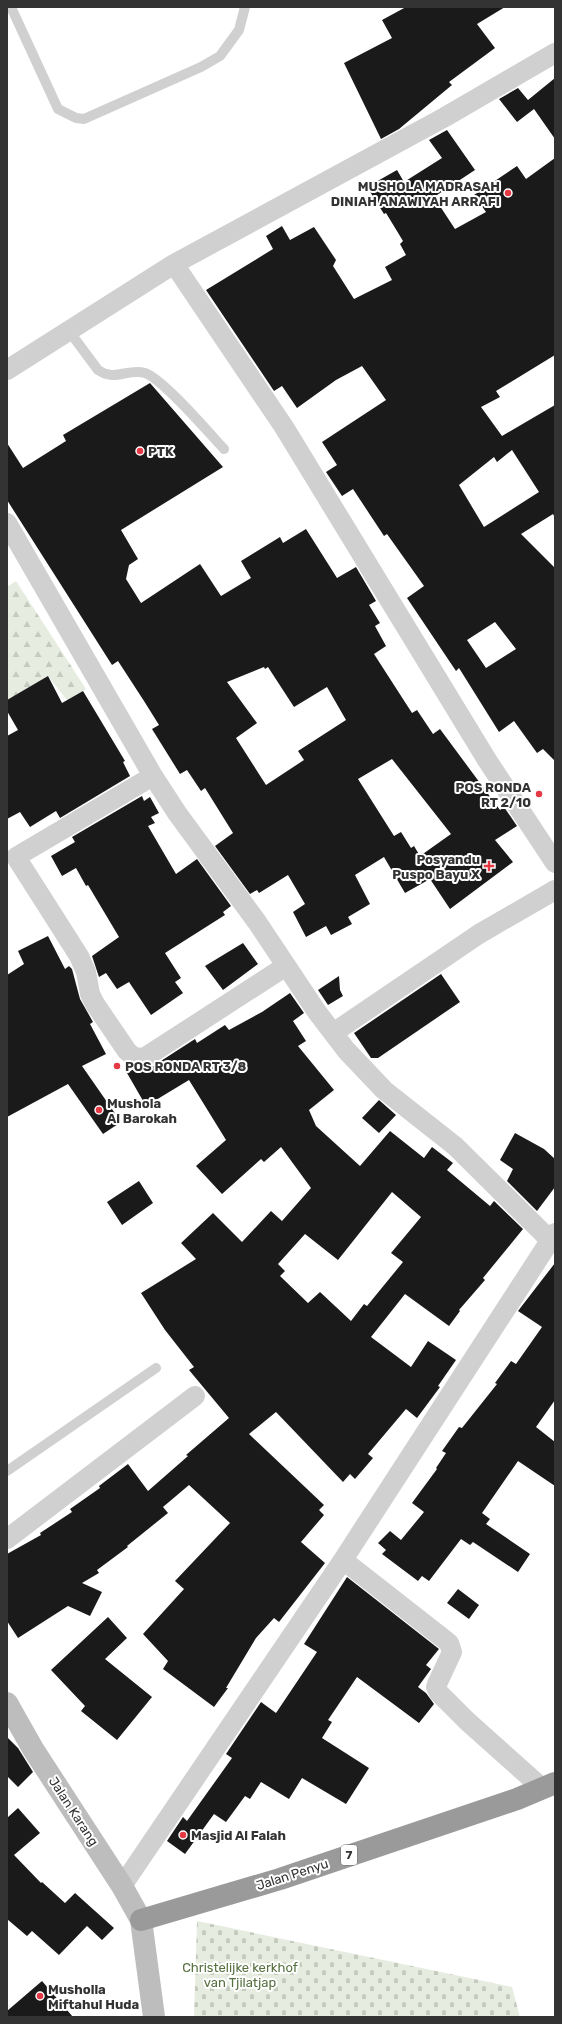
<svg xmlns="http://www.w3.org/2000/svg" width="562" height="2024" viewBox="0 0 562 2024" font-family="Rubik,sans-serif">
	<defs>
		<pattern id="forest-firs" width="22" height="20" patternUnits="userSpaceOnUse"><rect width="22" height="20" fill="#e6ecdf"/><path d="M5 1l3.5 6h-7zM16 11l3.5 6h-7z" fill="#c6cbc0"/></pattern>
		<pattern id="cemetery-stones" width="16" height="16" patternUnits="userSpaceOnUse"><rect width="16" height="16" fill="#e6ecdf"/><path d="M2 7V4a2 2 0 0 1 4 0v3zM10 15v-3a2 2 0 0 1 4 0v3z" fill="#c6cbc0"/></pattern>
	</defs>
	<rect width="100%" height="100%" fill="#fff"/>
	<path fill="url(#forest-firs)" d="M 16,581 L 86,689 L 67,700 L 48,676 L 7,700 L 7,587 Z"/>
	<path fill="url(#cemetery-stones)" d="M 197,1921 L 512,1987 L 520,2017 L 194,2017 Z"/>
	<path fill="#1a1a1a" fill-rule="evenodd" d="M 406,7 L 505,7 L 477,24 L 495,48 L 449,82 L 452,85 L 399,129 L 381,139 L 344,63 L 392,38 L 382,20 Z
		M 555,78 L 555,139 L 534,109 L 517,122 L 499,99 L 518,88 L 528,100 Z
		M 447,130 L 475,170 L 434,197 L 455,229 L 486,212 L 474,195 L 517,166 L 526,179 L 555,158 L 555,355 L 496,391 L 500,397 L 481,407 L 502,436 L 555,405 L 555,518 L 553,514 L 521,534 L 555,568 L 555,761 L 543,749 L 537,753 L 514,721 L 499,732 L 459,668 L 456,671 L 407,598 L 424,586 L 387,534 L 384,536 L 353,489 L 342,496 L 326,472 L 337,465 L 322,442 L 386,400 L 362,366 L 336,380 L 297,408 L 282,386 L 274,391 L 206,290 L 273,249 L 266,236 L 282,226 L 290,240 L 314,227 L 336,260 L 333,266 L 354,299 L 392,280 L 385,267 L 406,255 L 400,244 L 403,241 L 386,213 L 384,214 L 367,187 L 397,170 L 404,182 L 442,158 L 429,140 ZM 512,450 L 539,492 L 484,527 L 459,485 L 494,457 L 497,462 ZM 495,622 L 516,649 L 486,668 L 467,640 Z
		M 150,383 L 223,467 L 121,530 L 138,559 L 129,565 L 126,579 L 141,603 L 200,564 L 221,596 L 251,578 L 241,561 L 280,537 L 283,543 L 306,529 L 337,578 L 356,567 L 376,601 L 369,605 L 380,623 L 375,626 L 386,646 L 374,654 L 412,713 L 417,710 L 433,734 L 440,729 L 500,810 L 504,807 L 517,826 L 495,840 L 513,862 L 450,909 L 430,879 L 405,893 L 384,857 L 355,875 L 370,904 L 348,917 L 352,924 L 331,935 L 326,926 L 306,937 L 293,912 L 305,904 L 288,875 L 259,893 L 257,890 L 250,894 L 215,846 L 233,833 L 205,788 L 201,791 L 187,770 L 180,774 L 152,729 L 159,725 L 144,701 L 118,661 L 112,665 L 7,500 L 7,443 L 23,468 L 66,441 L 63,435 ZM 264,667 L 265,669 L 268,667 L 294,707 L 327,687 L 346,720 L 298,751 L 304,760 L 266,785 L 236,738 L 257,723 L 227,682 ZM 392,759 L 451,834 L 420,856 L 414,846 L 411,848 L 401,832 L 394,836 L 358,779 Z
		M 48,676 L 62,703 L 83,691 L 125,761 L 123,762 L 130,776 L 60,818 L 56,811 L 30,827 L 20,812 L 7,819 L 7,736 L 18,730 L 7,711 L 7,700 Z
		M 142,796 L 144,801 L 150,797 L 159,813 L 151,817 L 155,823 L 148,826 L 176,874 L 197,859 L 231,906 L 223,912 L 225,915 L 165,953 L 181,978 L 175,982 L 183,993 L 151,1015 L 129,982 L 117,989 L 106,973 L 99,977 L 92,956 L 119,937 L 88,885 L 86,886 L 76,868 L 62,876 L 51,856 L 75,842 L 72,837 Z
		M 48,936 L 65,969 L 69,966 L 72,969 L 80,999 L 93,1022 L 90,1024 L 106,1054 L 82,1066 L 121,1122 L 103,1134 L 68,1084 L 7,1117 L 7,975 L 24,964 L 18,951 Z
		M 243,943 L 258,964 L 223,990 L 205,966 Z
		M 441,974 L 460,1002 L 378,1058 L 371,1058 L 354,1033 Z
		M 339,976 L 340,990 L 343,996 L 328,1005 L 318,990 Z
		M 290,993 L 304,1013 L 293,1021 L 306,1041 L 298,1046 L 334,1090 L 309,1110 L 316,1126 L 360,1166 L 390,1131 L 424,1158 L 432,1147 L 453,1163 L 447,1170 L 490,1206 L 494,1201 L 523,1229 L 483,1278 L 485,1280 L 459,1310 L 460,1311 L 449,1326 L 405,1294 L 371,1337 L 411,1367 L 428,1341 L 456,1360 L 438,1386 L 440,1387 L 417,1418 L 406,1409 L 368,1454 L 373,1458 L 355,1479 L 350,1474 L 343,1482 L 276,1412 L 249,1434 L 324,1505 L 319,1510 L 324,1515 L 301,1542 L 325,1563 L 279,1622 L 274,1618 L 256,1638 L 226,1688 L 228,1688 L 214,1707 L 163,1669 L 168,1661 L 143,1634 L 184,1589 L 175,1581 L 230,1523 L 189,1485 L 163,1507 L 168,1513 L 127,1546 L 128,1547 L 97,1570 L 99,1573 L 82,1583 L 102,1592 L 90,1616 L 68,1606 L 18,1638 L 7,1621 L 7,1554 L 41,1535 L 40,1533 L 72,1512 L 70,1509 L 100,1488 L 99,1486 L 128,1464 L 148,1491 L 188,1456 L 186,1455 L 229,1418 L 189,1370 L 194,1367 L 165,1330 L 141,1293 L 196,1259 L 181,1243 L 213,1213 L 242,1242 L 271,1211 L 282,1221 L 311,1188 L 281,1147 L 264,1162 L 261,1159 L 222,1194 L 196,1166 L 226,1140 L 189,1080 L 146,1106 L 127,1073 L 134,1069 L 150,1068 L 195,1039 L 197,1043 L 225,1025 L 229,1030 L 262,1012 ZM 392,1192 L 421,1217 L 391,1253 L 403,1262 L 367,1306 L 364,1304 L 351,1321 L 320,1292 L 308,1303 L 280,1276 L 285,1271 L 278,1264 L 305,1234 L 338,1260 Z
		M 379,1100 L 396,1115 L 379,1133 L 362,1118 Z
		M 515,1133 L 544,1149 L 555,1159 L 555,1187 L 537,1211 L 507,1181 L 513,1169 L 500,1160 Z
		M 139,1181 L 153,1203 L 122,1225 L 107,1202 Z
		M 555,1263 L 555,1400 L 536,1427 L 555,1442 L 555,1486 L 518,1461 L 482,1513 L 490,1519 L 486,1524 L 530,1554 L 518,1572 L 473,1542 L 470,1545 L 461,1539 L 429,1581 L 422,1576 L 418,1581 L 382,1554 L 386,1550 L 378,1543 L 390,1531 L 401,1540 L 424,1512 L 412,1503 L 437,1469 L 436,1468 L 446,1453 L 442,1451 L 459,1427 L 462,1428 L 497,1384 L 495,1383 L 511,1361 L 516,1364 L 542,1327 L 518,1311 Z
		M 347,1577 L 439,1649 L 426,1665 L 431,1669 L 418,1687 L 426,1693 L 434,1704 L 419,1723 L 357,1677 L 328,1720 L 332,1722 L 322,1738 L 369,1768 L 346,1804 L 302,1778 L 289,1799 L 261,1782 L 250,1799 L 245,1796 L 226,1822 L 214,1814 L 185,1854 L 167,1841 L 183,1817 L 187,1821 L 232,1758 L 226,1754 L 261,1702 L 276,1713 L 317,1652 L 304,1644 Z
		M 458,1589 L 479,1605 L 469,1619 L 447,1603 Z
		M 108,1617 L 127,1638 L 105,1659 L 152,1697 L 117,1740 L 81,1711 L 85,1706 L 51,1670 Z
		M 7,1737 L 18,1748 L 33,1772 L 18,1787 L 7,1776 Z
		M 18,1808 L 40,1833 L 14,1855 L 41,1883 L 42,1882 L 65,1903 L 75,1893 L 114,1928 L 102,1940 L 87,1926 L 59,1955 L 32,1931 L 27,1936 L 7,1919 L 7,1818 Z
		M 42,1981 L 73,2017 L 7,2017 L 7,2011 Z"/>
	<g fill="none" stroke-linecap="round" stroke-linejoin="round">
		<path stroke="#d0d0d0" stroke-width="10" d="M 11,7 L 58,109 L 76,118 L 84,119 L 201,67 L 220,56 L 239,30 L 245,7
			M 69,331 L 98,370 C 115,382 127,368 145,373 C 163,379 209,433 224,449
			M 7,1471 L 156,1368"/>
		<path stroke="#d0d0d0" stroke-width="20" d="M 174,264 L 284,427 L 487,760 L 555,863
			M 7,370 L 174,264 L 445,117 L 555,53
			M 7,523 L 153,776 L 177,813 L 257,922 L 317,1012 L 346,1050 L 384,1090 L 455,1146 L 550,1240
			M 153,776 L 16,857 L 79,956 L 86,972 L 90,994 L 95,1004 L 127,1051 L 134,1057 L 144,1058 L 286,966
			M 333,1033 L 479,934 L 555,890
			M 7,1539 L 195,1396
			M 343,1560 L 449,1643 L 452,1652 L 438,1682 L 436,1687 L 439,1693 L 467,1721 L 542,1788
			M 122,1886 L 343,1560 L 555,1233"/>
		<path stroke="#bdbdbd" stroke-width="22" d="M 7,1703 L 33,1749 L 122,1886 L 141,1920 L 154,2017"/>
		<path stroke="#9a9a9a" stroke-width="22" d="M 141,1920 L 280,1879 L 517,1799 L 555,1783"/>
	</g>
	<g fill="#e63946" stroke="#fff" stroke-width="1.5">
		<circle cx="508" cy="193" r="4"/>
		<circle cx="140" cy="451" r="4"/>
		<circle cx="539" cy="794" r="4"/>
		<path d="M487 860h4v4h4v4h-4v4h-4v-4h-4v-4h4z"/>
		<circle cx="117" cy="1066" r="4"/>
		<circle cx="99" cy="1110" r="4"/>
		<circle cx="183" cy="1835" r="4"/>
		<circle cx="40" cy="1996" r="4"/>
	</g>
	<g text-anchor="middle" stroke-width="4" stroke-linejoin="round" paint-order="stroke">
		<rect fill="#fff" stroke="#707070" stroke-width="1" x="341" y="1845" width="16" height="20" rx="3"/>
		<g font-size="12" font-weight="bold" fill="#333">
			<text x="349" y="1859">7</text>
		</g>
		<g font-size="13" font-weight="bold" fill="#333" stroke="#fff" text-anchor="start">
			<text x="500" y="191" text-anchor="end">MUSHOLA MADRASAH<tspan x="500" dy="15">DINIAH ANAWIYAH ARRAFI</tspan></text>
			<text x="148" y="456">PTK</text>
			<text x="531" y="792" text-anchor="end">POS RONDA<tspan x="531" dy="15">RT 2/10</tspan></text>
			<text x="480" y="864" text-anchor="end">Posyandu<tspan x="480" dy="15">Puspo Bayu X</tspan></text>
			<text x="125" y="1071">POS RONDA RT 3/8</text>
			<text x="107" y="1108">Mushola<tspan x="107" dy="15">Al Barokah</tspan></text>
			<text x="191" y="1840">Masjid Al Falah</text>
			<text x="48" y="1994">Musholla<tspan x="48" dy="15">Miftahul Huda</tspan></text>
		</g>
		<g font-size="13" fill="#333" stroke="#fff">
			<text transform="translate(74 1811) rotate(57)" y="5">Jalan Karang</text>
			<text transform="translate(292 1874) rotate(-18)" y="5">Jalan Penyu</text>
		</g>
		<g font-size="13" fill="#56703f" stroke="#fff">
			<text x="240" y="1972">Christelijke kerkhof<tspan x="240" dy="15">van Tjilatjap</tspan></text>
		</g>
	</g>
	<rect width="562" height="2024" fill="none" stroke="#333333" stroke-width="16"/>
</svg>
